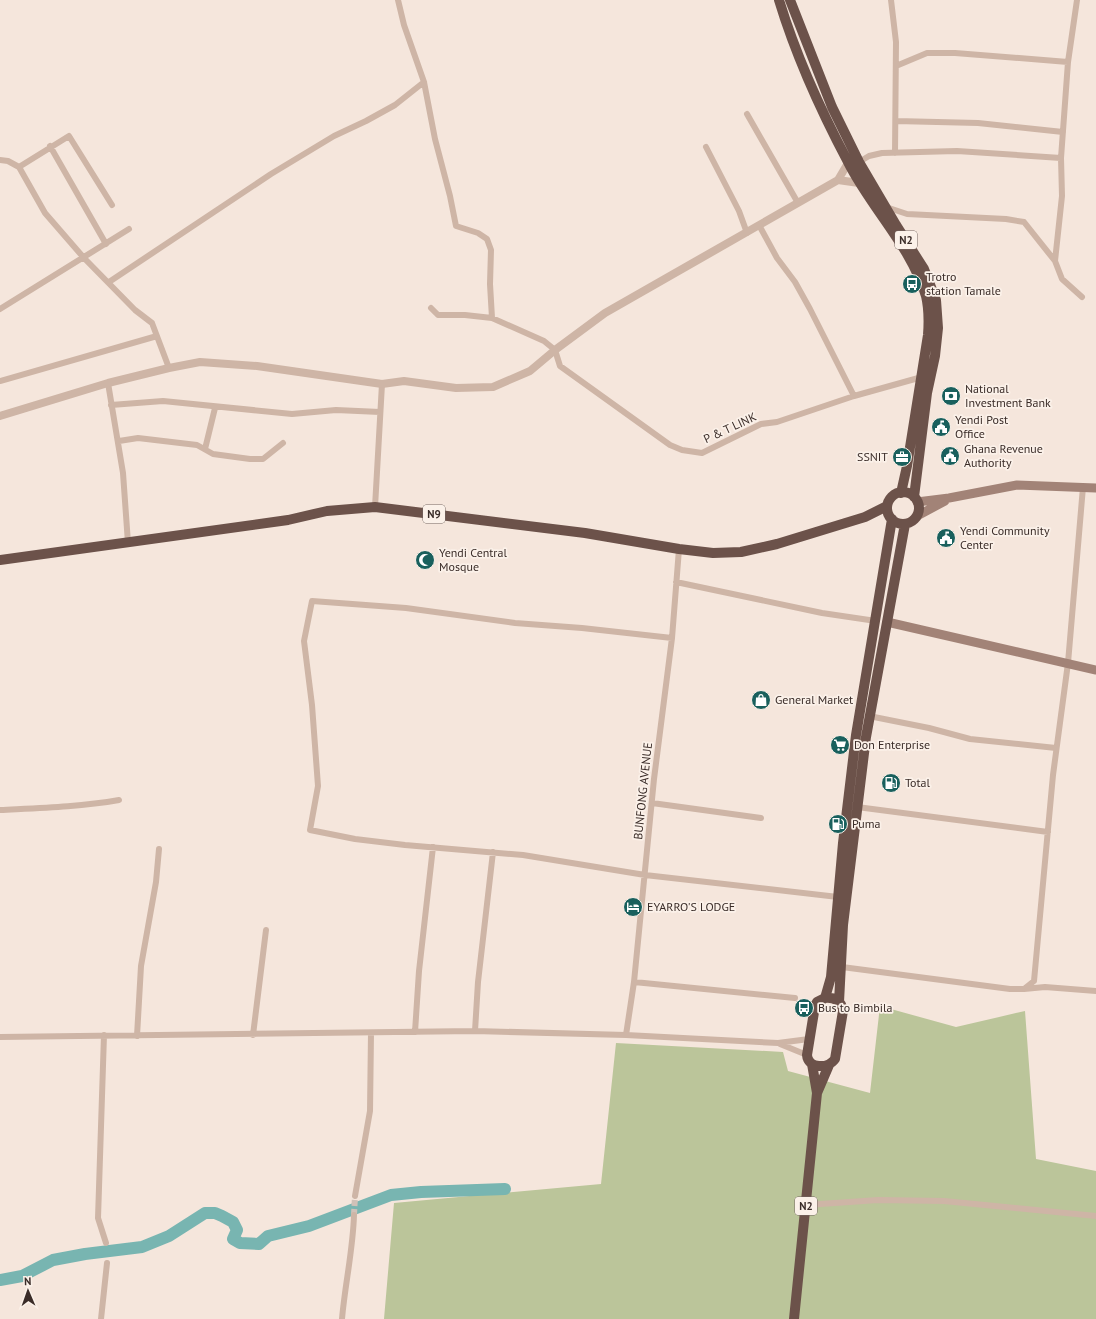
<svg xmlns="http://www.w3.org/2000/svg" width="1096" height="1319" viewBox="0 0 1096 1319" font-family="'PT Sans',sans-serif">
	<rect width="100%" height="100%" fill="#f5e6dc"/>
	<path fill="#bbc59a" d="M 880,1006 L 956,1027 L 1025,1011 L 1036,1159 L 1096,1171 L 1096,1319 L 384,1319 L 394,1203 L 601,1184 L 616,1043 L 783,1052 L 788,1071 L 870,1093 Z"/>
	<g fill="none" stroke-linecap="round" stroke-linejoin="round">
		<path stroke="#78b5b1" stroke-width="12" d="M 0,1280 L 22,1276 L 53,1260 L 85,1254 L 142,1247 L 169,1236 L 205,1213 L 215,1213 L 222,1216 L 233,1222 L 237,1230 L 233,1239 L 240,1243 L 259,1244 L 268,1236 L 309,1226 L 391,1195 L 421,1192 L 505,1189"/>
		<path stroke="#d0c1b8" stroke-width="6" stroke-dasharray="6 3" stroke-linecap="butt" d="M 354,1215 L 355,1196"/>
		<path stroke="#ceb5a6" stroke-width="6" d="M 398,0 L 404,25 L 424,82 L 435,139 L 450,196 L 456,226 L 478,233 L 487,239 L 491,250 L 490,284 L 492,318
			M 891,0 L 896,42 L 895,153
			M 1077,0 L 1068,62 L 1061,158 L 1062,196 L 1055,261 L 1062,279 L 1082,297
			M 896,66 L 927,53 L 955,53 L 1068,62
			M 747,114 L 798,203
			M 896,121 L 978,123 L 1063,132
			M 50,146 L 106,244
			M 706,147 L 739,211 L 747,233
			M 0,160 L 8,161 L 19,167 L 45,213 L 84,258 L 135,310 L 152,323 L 169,368
			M 859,162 L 869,156 L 882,153 L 957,151 L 1061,158
			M 19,167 L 69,136 L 112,205
			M 886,207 L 907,214 L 1006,219 L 1024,222 L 1055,261
			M 759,225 L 777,258 L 795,282 L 810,309 L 854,396
			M 109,282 L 271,174 L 334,136 L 366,121 L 395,105 L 424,82
			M 431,308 L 438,315 L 465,315 L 492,318 L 544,341 L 555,350 L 560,366 L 670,445 L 682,450 L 702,453 L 761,424 L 777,422 L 854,396 L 922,377
			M 0,309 L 129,229
			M 0,381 L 157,336
			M 108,383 L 123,473 L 128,543
			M 111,405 L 163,401 L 292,414 L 336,410 L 380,412
			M 119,441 L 138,438 L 197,445 L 213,454 L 250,459 L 263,459 L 283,443
			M 205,449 L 215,408
			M 375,507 L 382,384
			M 676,582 L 822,613 L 876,621
			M 672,638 L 582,628 L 515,623 L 406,608 L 312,601 L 304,641 L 312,705 L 318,786 L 310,830 L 355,839 L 405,845 L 523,855 L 645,875 L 838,897
			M 869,716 L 929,728 L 970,739 L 1056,748
			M 652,803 L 761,818
			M 857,807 L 1048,832
			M 0,810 C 40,808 79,807 119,800
			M 842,967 L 1010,989 L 1024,989 L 1034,981 L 1053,775 L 1068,663 L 1083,487
			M 634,982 L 795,998
			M 1024,989 L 1045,987 L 1096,991
			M 475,1031 L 478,982 L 493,852
			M 415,1032 L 419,971 L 433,847
			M 104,1035 L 98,1218 L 106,1243
			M 253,1035 L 266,930
			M 626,1035 L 634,982 L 654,779 L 672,638 L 679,549
			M 137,1036 L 141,966 L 156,882 L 159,849
			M 0,1037 L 475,1031 L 626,1035 L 778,1043 L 809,1039
			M 780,1044 L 807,1055
			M 355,1196 L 370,1111 L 371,1033
			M 806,1205 L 878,1200 L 944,1201 L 1096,1216
			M 101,1319 L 107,1263
			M 342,1319 C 345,1284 353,1250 354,1215"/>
		<path stroke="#ceb5a6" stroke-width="8" d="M 838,180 L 859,183
			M 0,416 L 108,383 L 169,368 L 200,362 L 257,366 L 382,384 L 404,381 L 456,388 L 493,387 L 530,371 L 555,350 L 605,313 L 838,180 L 848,163"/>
		<path stroke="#a28377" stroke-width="9" d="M 917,502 L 949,498 L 1017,485 L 1096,488
			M 917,516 L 945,501
			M 887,622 L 1096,670"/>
		<path stroke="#6c524a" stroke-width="10" d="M 779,0 C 796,56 821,111 848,162 C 871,208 911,246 926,296 C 929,309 929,322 928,335 L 907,466 L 901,493
			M 790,0 L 832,107 L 859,162 L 896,225 L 924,269 L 936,300 L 938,328 L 935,356 L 927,393 L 914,497
			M887 508a16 16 0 1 1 32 0a16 16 0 1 1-32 0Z
			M 0,560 L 288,520 L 327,511 L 375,507 L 585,533 L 679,549 L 713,553 L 741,552 L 777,544 L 865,517 L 887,506
			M 825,998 L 831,977 L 843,843 L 856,735 L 892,519
			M 825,998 C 834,997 842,1001 843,1011 L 835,1059 C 828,1069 808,1069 807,1055 L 815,1006 L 817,1002 Z
			M 839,1002 L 843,925 L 866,737 L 905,524
			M 817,1093 L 829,1065
			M 794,1319 L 817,1093 L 812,1064"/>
	</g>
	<defs>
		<symbol id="bus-disc" viewBox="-11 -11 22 22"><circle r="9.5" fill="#19605d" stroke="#fbf1e9"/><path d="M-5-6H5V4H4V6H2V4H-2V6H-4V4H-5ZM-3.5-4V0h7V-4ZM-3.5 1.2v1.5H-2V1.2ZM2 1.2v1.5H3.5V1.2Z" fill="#fff"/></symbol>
		<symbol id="bank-disc" viewBox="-11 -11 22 22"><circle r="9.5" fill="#19605d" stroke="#fbf1e9"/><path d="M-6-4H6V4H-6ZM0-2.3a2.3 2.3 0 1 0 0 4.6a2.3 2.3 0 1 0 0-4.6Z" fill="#fff"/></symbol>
		<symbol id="civic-disc" viewBox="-11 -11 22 22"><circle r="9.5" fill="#19605d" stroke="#fbf1e9"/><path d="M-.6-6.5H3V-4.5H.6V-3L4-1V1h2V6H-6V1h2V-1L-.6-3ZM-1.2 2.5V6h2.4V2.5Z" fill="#fff"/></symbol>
		<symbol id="office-disc" viewBox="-11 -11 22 22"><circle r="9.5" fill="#19605d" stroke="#fbf1e9"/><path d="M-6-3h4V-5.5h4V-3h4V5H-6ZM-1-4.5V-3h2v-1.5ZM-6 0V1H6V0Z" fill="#fff"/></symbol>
		<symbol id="mosque-disc" viewBox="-11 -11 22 22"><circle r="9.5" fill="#19605d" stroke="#fbf1e9"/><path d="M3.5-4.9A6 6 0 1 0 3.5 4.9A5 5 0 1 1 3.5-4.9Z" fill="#fff"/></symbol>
		<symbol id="shop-disc" viewBox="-11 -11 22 22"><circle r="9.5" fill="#19605d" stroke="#fbf1e9"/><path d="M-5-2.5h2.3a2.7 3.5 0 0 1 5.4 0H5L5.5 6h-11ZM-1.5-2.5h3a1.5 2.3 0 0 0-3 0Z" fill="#fff"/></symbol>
		<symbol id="supermarket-disc" viewBox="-11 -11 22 22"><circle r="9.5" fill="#19605d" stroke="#fbf1e9"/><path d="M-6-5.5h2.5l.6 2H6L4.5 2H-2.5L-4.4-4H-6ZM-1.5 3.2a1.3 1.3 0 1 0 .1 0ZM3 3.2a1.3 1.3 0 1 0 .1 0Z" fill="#fff"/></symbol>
		<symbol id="fuel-disc" viewBox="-11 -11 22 22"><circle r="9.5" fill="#19605d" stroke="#fbf1e9"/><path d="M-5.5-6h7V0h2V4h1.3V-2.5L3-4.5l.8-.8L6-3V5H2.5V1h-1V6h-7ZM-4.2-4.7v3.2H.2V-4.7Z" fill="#fff"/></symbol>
		<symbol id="hotel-disc" viewBox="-11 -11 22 22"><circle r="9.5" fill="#19605d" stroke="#fbf1e9"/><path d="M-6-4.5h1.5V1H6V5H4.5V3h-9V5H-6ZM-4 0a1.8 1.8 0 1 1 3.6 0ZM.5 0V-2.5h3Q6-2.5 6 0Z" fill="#fff"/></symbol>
	</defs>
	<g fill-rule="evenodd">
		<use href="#bus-disc" x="901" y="273" width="22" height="22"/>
		<use href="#bank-disc" x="940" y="385" width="22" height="22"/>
		<use href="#civic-disc" x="930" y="416" width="22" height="22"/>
		<use href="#civic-disc" x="939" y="445" width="22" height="22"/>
		<use href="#office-disc" x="891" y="446" width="22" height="22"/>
		<use href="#civic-disc" x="935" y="527" width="22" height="22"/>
		<use href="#mosque-disc" x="414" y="549" width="22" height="22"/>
		<use href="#shop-disc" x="750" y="689" width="22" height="22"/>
		<use href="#supermarket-disc" x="829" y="734" width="22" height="22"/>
		<use href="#fuel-disc" x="880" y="772" width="22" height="22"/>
		<use href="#fuel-disc" x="827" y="813" width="22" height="22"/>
		<use href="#hotel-disc" x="622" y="896" width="22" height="22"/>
		<use href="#bus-disc" x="793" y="997" width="22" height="22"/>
	</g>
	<g text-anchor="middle" stroke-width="3.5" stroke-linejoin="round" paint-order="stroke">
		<g fill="#fbf1e9" stroke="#746762" stroke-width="1">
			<rect x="895" y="231" width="22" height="18" rx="3"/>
			<rect x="423" y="505" width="22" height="18" rx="3"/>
			<rect x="795" y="1197" width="22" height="18" rx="3"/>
		</g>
		<g font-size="11" font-weight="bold" fill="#3a2c28">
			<text x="906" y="244">N2</text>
			<text x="434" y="518">N9</text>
			<text x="806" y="1210">N2</text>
		</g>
		<g font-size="12" fill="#3a2c28" stroke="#fbf1e9" text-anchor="start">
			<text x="926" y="281">Trotro<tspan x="926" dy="14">station Tamale</tspan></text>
			<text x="965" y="393">National<tspan x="965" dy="14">Investment Bank</tspan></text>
			<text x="955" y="424">Yendi Post<tspan x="955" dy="14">Office</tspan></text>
			<text x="964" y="453">Ghana Revenue<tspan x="964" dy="14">Authority</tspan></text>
			<text x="888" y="461" text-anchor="end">SSNIT</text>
			<text x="960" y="535">Yendi Community<tspan x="960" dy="14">Center</tspan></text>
			<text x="439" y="557">Yendi Central<tspan x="439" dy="14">Mosque</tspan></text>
			<text x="775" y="704">General Market</text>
			<text x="854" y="749">Don Enterprise</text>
			<text x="905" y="787">Total</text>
			<text x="852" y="828">Puma</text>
			<text x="647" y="911">EYARRO'S LODGE</text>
			<text x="818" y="1012">Bus to Bimbila</text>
		</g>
		<g font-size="12" fill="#3a2c28" stroke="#fbf1e9">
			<text transform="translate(730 428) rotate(-25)" y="4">P &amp; T LINK</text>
			<text transform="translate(643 791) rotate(-84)" y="4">BUNFONG AVENUE</text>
		</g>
	</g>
	<g transform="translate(28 1291) rotate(358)" stroke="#fbf1e9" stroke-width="3" paint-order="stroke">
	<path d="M0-3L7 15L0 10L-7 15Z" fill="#3a2c28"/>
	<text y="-6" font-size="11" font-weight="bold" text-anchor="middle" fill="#3a2c28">N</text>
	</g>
</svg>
